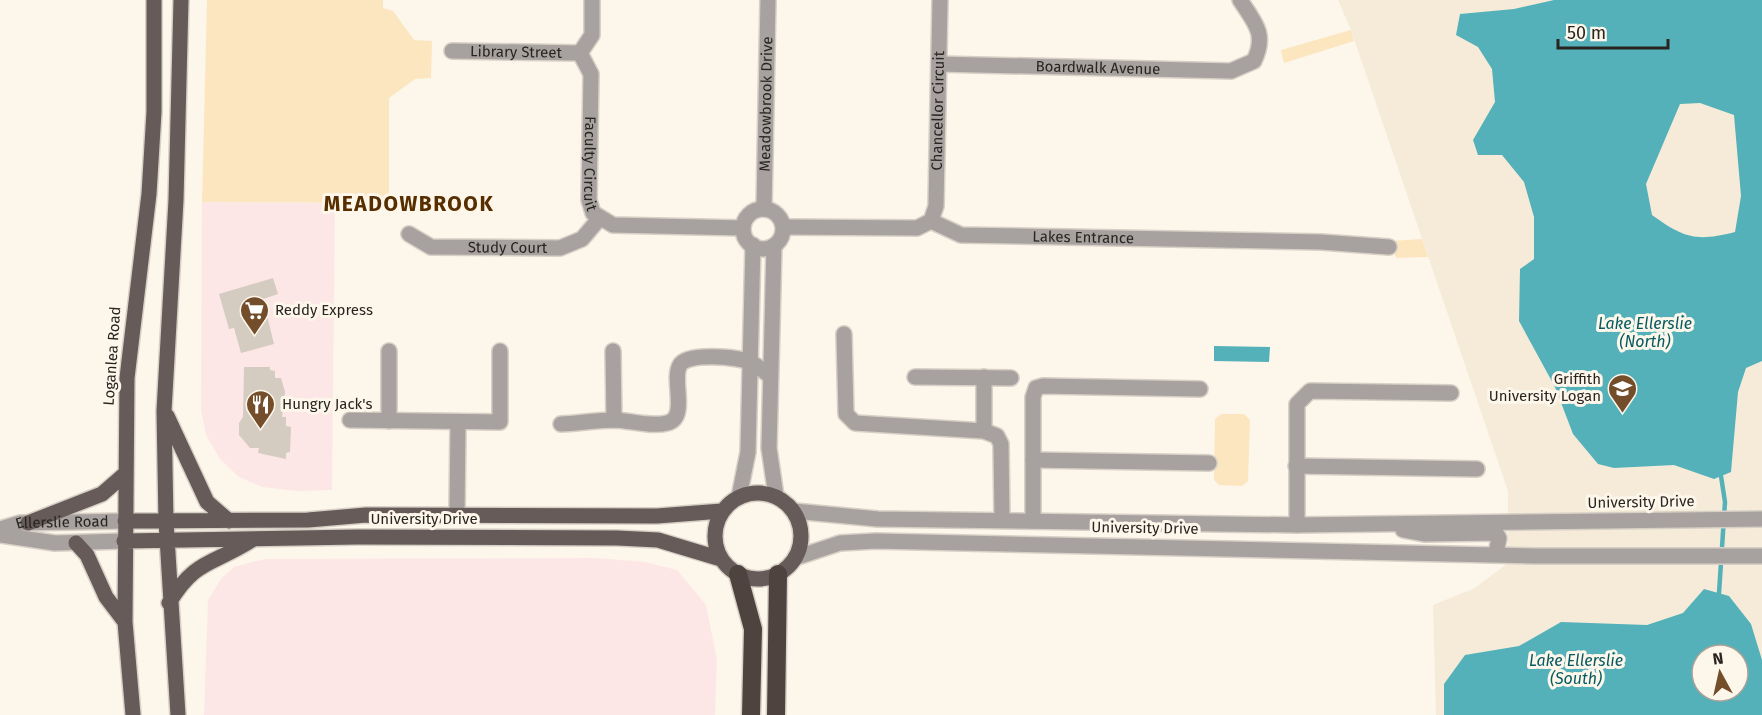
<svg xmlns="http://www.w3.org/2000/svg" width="1762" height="715" viewBox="0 0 1762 715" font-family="'Fira Sans',sans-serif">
	<rect width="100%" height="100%" fill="#fdf6ea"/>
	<path fill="#fde7e6" d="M 202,202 L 335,203 L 332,490 L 297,491 L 262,487 L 239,477 L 220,459 L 206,435 L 201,410 Z
		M 596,558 L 645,562 L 677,570 L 706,605 L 717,660 L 715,715 L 204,715 L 208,600 L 221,579 L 234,567 L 265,559 Z"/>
	<path fill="#f5ebd8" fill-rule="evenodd" d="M 1338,0 L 1762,0 L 1762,715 L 1436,715 L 1433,605 L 1475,588 L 1508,563 L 1508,491 L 1351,30 ZM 1702,655 L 1738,655 L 1738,691 L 1702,691 Z"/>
	<path fill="#fbe6c0" d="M 207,0 L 383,0 L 383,8 L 393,11 L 414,40 L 432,41 L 431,78 L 415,79 L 389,98 L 389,203 L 202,202 Z
		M 1351,30 L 1354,41 L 1284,63 L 1281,50 Z
		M 1422,239 L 1428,257 L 1396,258 L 1391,241 Z
		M 1221,414 L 1244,414 L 1250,420 L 1248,481 L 1242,486 L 1219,485 L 1214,480 L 1215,419 Z"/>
	<path fill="#54b1b9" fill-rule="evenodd" d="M 1554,0 L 1762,0 L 1762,361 L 1746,368 L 1738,392 L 1731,472 L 1714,479 L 1674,465 L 1614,468 L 1598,464 L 1573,434 L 1555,387 L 1519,321 L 1520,269 L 1534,259 L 1534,217 L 1524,182 L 1502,155 L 1478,155 L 1473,140 L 1495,102 L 1492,69 L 1478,47 L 1456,35 L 1460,14 L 1514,9 ZM 1700,103 L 1734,115 L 1741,196 L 1735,232 C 1696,242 1684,238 1652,215 L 1646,184 L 1680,104 Z
		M 1214,346 L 1270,347 L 1269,362 L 1214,361 Z
		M 1704,589 L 1729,596 L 1751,624 L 1762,660 L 1762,715 L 1444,715 L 1444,684 L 1465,655 L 1519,646 L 1561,622 L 1647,625 L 1683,613 ZM 1702,655 L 1738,655 L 1738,691 L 1702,691 Z"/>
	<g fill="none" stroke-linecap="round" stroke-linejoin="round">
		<path stroke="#54b1b9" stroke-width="4.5" d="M 1719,593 L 1725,502 L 1721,476"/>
	</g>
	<path fill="#d4cbc1" d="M 273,278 L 278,294 L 263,299 L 274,344 L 241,353 L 234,328 L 229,329 L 219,294 Z
		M 244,367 L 270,367 L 270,370 L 275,371 L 275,378 L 281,378 L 285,392 L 282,417 L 286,417 L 286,426 L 291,427 L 290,452 L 286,453 L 286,459 L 258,453 L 259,448 L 250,448 L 239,435 L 239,423 L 243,417 Z"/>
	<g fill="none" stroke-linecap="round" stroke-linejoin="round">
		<defs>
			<g id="minor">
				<path id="s1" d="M 592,0 L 592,35 L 580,53 L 591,74 L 589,200 L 593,213 L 613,225 L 743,228"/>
				<path id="s2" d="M 452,51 L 580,53"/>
				<path id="s3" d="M 939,64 L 1231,71 L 1254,61 C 1267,34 1255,23 1240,0"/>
				<path id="s4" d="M 764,209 L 768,0"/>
				<circle cx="763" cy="229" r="20"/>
				<path id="s5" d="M 931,221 L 936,206 L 940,0"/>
				<path id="s6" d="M 784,227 L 917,228 L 931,221 L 961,235 L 1321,242 L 1389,247"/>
				<path id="s7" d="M 409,234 L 431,247 L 560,248 L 582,239 L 599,219"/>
				<path d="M 774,246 L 769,448 L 776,496"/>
				<path d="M 844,334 L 846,414 L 855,423 L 984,431 L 997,436 L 1001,444 L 1002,520"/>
				<path d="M 389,351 L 389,421"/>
				<path d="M 613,351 L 614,420"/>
				<path d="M 915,377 L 1011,378"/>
				<path d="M 984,377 L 984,431"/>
				<path d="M 350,420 L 500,422 L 500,351"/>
				<path d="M 561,424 C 579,423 598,420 616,420 C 631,421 652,427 667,423 C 689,418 671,379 680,365 C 687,352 738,357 750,362 C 757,365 763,371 769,375"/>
				<path d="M 1033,460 L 1209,463"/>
				<path d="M 1296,466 L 1477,469"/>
				<path d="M 739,497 L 748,452 L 753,245"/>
				<path d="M 794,511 L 878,519 L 1297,525 L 1762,519"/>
				<path d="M 457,514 L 458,422"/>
				<path d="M 1033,521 L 1033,397 L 1036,388 L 1043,386 L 1200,389"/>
				<path d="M 1297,525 L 1297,404 L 1310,391 L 1451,393"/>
				<path id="s8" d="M 0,529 L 20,523 L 125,521"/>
				<path d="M 1403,530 L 1424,534 L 1496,533 L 1499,538 L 1496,553"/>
				<path d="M 0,535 L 55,543 L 124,541"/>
				<path d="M 795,558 L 840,543 L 876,541 L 1533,556 L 1762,556"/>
			</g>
			<path id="major" d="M 167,416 L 207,502 L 229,521
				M715 536a43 43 0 1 1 86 0a43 43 0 1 1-86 0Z
				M 125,521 L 308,520 L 366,515 L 657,516 L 722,511
				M 28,523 L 102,494 L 125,474
				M 124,541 L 357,537 L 617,538 L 658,540 L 721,559
				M 76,543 L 87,555 L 106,597 L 125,622
				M 169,603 C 195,559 213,565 252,540
				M 133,715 L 125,622 L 127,378 L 149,194 L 154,112 L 154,0
				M 178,715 L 166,521 L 164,411 L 176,200 L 181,0"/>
			<path id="highway" d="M 738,574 L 753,629 L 751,715
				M 776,715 L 778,574"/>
		</defs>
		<use href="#minor" stroke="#d7d0c6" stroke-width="18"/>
		<use href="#major" stroke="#d7d0c6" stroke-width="18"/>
		<use href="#highway" stroke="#d7d0c6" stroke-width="21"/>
		<use href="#minor" stroke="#a7a19f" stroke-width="15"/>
		<use href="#major" stroke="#665b58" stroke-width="15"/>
		<use href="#highway" stroke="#4f4340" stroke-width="18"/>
	</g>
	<defs>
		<symbol id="supermarket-pin" viewBox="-11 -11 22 30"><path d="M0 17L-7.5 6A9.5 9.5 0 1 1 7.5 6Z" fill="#744d2a" stroke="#fdf6ea"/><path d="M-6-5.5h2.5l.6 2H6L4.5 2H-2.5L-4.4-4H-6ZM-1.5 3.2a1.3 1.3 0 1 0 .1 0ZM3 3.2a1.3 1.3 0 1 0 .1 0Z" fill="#fff"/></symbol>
		<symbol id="university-pin" viewBox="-11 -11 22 30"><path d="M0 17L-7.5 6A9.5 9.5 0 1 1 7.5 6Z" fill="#744d2a" stroke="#fdf6ea"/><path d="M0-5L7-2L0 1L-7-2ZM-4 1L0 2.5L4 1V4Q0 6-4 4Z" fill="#fff"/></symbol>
		<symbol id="restaurant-pin" viewBox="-11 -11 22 30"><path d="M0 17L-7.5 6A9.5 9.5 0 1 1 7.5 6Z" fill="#744d2a" stroke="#fdf6ea"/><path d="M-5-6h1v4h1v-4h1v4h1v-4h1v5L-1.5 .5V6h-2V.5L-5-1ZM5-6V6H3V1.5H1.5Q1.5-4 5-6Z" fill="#fff"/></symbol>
	</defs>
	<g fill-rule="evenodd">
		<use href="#supermarket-pin" x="238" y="294" width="33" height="45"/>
		<use href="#university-pin" x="1606" y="372" width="33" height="45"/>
		<use href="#restaurant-pin" x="244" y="388" width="33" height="45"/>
	</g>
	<g text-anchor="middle" stroke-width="6" stroke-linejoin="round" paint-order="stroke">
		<g font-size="15" fill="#282521" stroke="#fdf6ea">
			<text dy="5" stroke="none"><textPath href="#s2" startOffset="64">Library Street</textPath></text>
			<text dy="5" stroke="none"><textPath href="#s3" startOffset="159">Boardwalk Avenue</textPath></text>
			<text dy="5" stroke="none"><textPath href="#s4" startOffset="105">Meadowbrook Drive</textPath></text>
			<text dy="5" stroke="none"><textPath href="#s5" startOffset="111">Chancellor Circuit</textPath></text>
			<text dy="5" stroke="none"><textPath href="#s1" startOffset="170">Faculty Circuit</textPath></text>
			<text dy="5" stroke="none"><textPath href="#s6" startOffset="304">Lakes Entrance</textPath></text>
			<text dy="5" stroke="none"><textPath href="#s7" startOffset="102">Study Court</textPath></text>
			<text transform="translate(112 356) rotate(-86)" y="5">Loganlea Road</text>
			<text transform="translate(1641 502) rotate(-1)" y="5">University Drive</text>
			<text x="424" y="524">University Drive</text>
			<text dy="5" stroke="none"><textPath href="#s8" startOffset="63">Ellerslie Road</textPath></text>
			<text transform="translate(1145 528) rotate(1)" y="5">University Drive</text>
		</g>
		<g font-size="15" fill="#282521" stroke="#fdf6ea" text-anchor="start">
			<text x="275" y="315">Reddy Express</text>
			<text x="1601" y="384" text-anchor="end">Griffith<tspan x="1601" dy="17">University Logan</tspan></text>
			<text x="282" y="409">Hungry Jack's</text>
		</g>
		<g font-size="16" font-style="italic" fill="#055a60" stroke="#fdf6ea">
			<text x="1645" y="329">Lake Ellerslie<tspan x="1645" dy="18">(North)</tspan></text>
			<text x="1576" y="666">Lake Ellerslie<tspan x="1576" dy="18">(South)</tspan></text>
		</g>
		<g font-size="21" font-weight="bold" letter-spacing="1.5" fill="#562e00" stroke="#fdf6ea">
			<text x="409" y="211">MEADOWBROOK</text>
		</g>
	</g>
	<g transform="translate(1720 673) rotate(352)"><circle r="28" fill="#fdf6ea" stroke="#a8a29a" stroke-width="1.5"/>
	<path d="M0-4.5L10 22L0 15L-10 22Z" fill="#744d2a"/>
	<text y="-9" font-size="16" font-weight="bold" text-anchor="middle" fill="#282521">N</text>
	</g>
	<path d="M1558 39v9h110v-9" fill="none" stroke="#282521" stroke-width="3"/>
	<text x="1567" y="39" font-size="18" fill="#282521" stroke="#fdf6ea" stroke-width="4.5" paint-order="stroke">50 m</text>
</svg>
